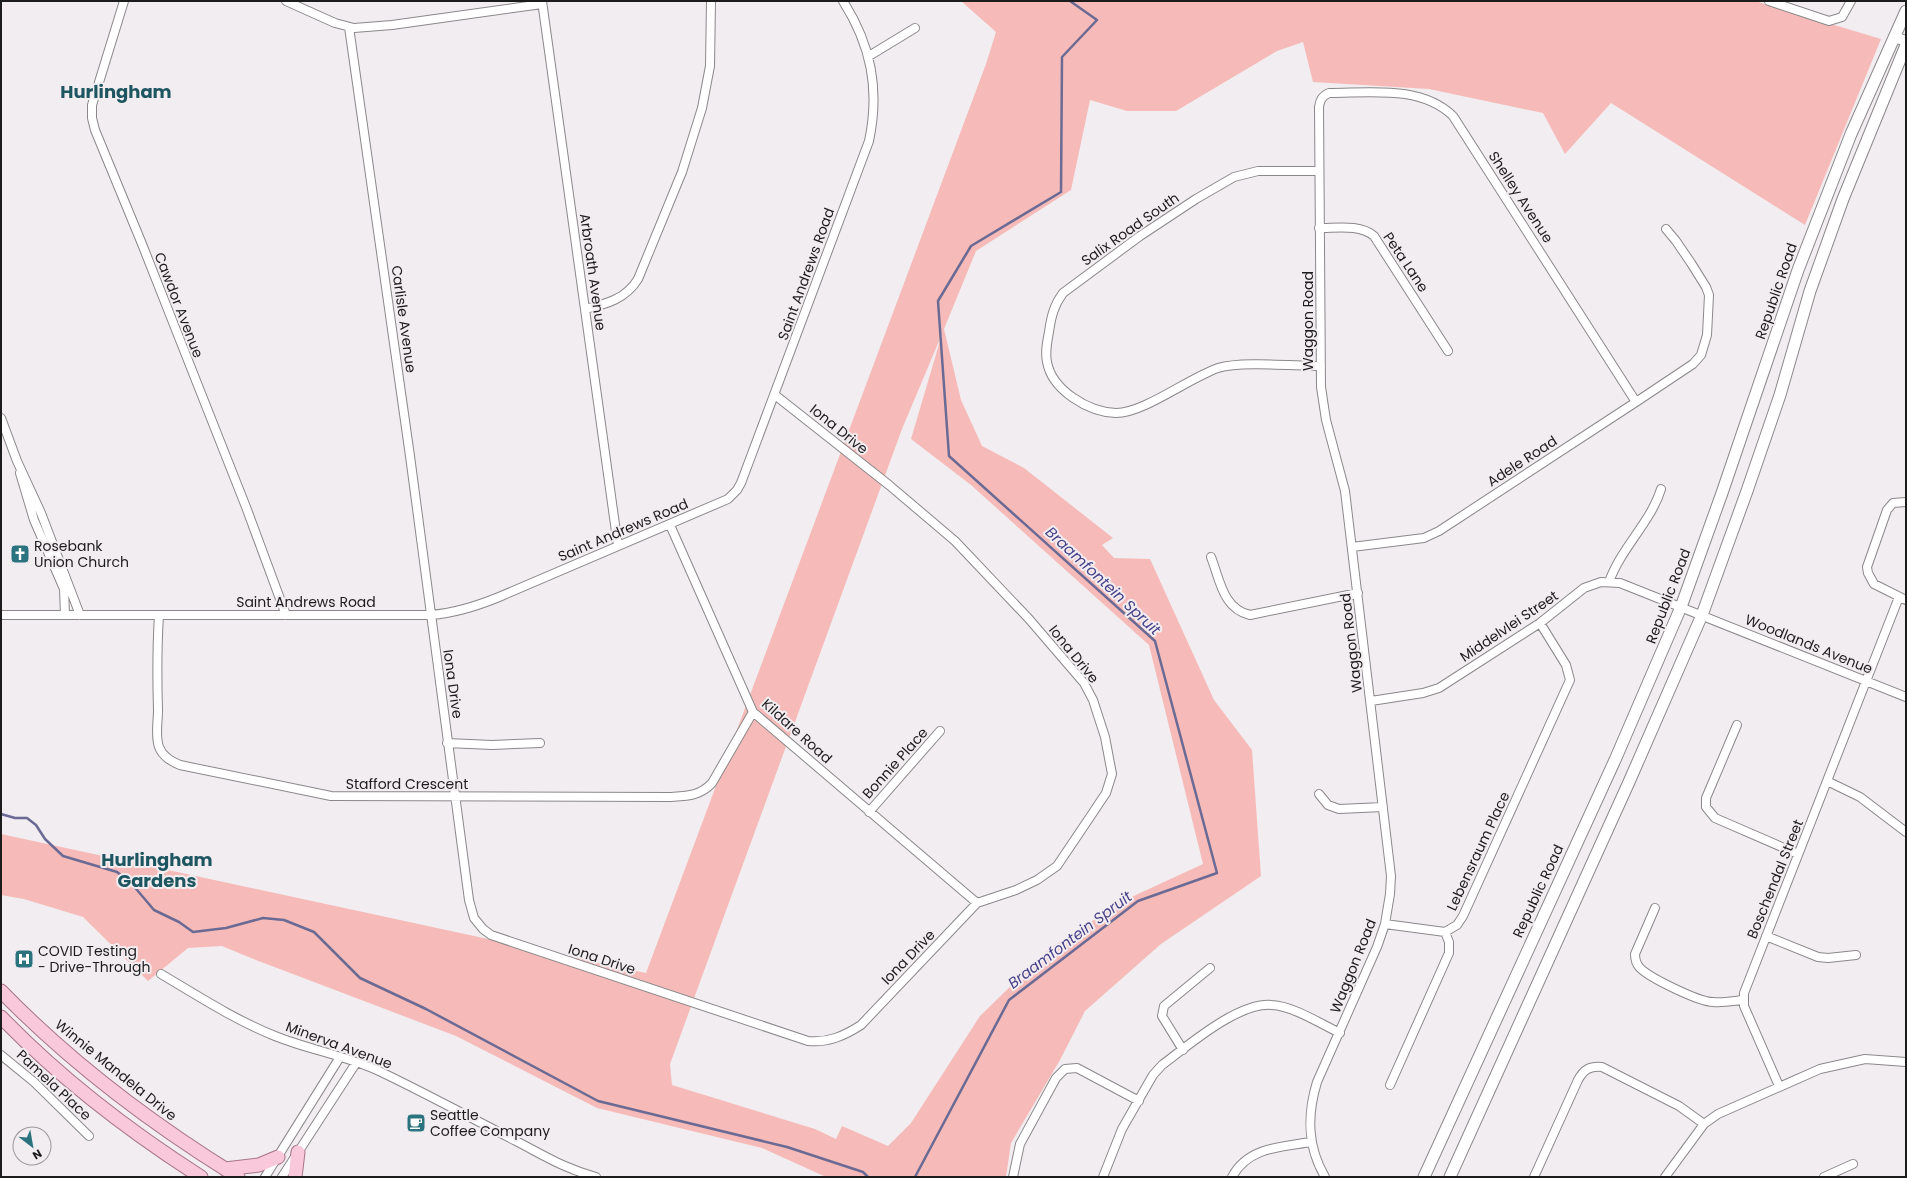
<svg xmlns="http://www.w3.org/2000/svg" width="1907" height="1178" viewBox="0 0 1907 1178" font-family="Poppins,sans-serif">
	<rect width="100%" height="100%" fill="#f1edf0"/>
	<path fill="#f6bbb8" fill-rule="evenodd" d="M 961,1 L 1755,1 L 1881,39 L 1805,225 L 1611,103 L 1565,154 L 1543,113 L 1429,89 L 1313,82 L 1303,42 L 1277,51 L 1176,111 L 1127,111 L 1090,100 L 1071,190 L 976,251 L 944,329 L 961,400 L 982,446 L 1024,468 L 1113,538 L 1102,545 L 1114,558 L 1150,559 L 1214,700 L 1252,750 L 1261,876 L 1161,944 L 1085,1011 L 1060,1060 L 1011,1143 L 1006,1177 L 826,1177 L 762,1148 L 597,1108 L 456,1036 L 251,958 L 222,946 L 188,948 L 148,981 L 83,917 L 24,899 L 1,895 L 1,834 L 646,973 L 986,64 L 996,32 ZM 942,334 L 911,439 L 971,485 L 1149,645 L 1203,864 L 1125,900 L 1049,949 L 980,1016 L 911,1123 L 888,1146 L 842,1126 L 836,1139 L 815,1129 L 672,1085 L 670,1064 L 902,429 Z"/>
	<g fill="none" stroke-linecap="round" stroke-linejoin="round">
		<path stroke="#6a6a94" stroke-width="2.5" d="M 1,814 L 15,818 L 27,818 L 36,825 L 45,839 L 63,856 L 117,872 L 132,884 L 154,910 L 179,922 L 193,932 L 226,928 L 263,918 L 284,920 L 314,932 L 360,978 L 426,1009 L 598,1101 L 787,1147 L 863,1172 L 868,1177
			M 915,1177 L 1009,1000 L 1138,901 L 1217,873 L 1155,641 L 949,456 L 938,301 L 971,246 L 1061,192 L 1062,57 L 1097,20 L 1070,1"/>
		<defs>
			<path id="minor" d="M 124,1 L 92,105 L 92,118 L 95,130 L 142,244 L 246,507 L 286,615
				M 286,1 L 335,23 L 354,28 L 392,25 L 542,4
				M 542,1 L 618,546
				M 1769,1 L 1829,21 L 1842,17 L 1851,1
				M 349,27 L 410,456 L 469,900 L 474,918 L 483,929 L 491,935 L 808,1041 C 828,1043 844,1036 861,1025 L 977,903 L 1016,890 L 1037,880 L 1057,866 L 1092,814 L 1106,793 L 1112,774 L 1105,737 L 1093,700 L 1084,683 L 1029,619 L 955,541 L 889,485 L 775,395
				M 869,56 L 915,28
				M 1319,171 L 1258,171 L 1234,177 L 1196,199 L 1140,236 L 1063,293 C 1054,305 1051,317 1049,332 C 1047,342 1045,352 1047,362 C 1052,390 1088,412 1116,413 C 1144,413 1189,378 1218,368 C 1242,361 1294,366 1321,366
				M 1319,228 C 1337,228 1360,224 1374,236 L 1448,351
				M 585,309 C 606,304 626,299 638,279 L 682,172 L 702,108 L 710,66 L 711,1
				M 1,418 L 17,461 L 41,513 L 80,615
				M 20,473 L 34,520 L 64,589 L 65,615
				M 1906,502 L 1893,503 L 1887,510 L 1867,567 L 1868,573 L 1874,584 L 1906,600
				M 670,525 L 753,712 L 977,903
				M 1352,547 L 1424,538 L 1439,531 L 1636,402 L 1693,364 L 1701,355 L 1707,335 L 1709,295 L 1706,287 L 1691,263 L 1676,241 L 1666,229
				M 1211,557 C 1220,580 1223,609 1250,615 L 1358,593
				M 1609,582 C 1621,548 1651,522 1661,489
				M 1,615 L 431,615 C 456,613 477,606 499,597 L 728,499 L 737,490 L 741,483 L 869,141 C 880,89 871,45 843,1
				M 159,615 C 157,647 157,678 158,710 C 158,722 155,736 159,747 C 163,757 171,761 180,765 L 331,796 L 671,797 C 687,796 700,796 712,783 L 753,712
				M 1371,701 L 1423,693 L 1439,688 L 1540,623 L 1584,588 L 1601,582 L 1620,583 L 1906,697
				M 1737,725 L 1706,798 L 1706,807 L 1715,818 L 1798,854
				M 447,743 L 492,745 L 540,743
				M 1827,781 L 1860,797 L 1906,832
				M 1319,794 L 1328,805 L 1339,809 L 1383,807
				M 869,812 L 940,731
				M 1655,908 L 1635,954 C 1635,960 1636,964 1640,968 C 1650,978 1699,1002 1713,1002 C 1723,1003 1733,1001 1743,1000
				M 1385,924 L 1445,932 L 1457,925 L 1463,916 L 1570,680 L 1566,665 L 1540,623
				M 1766,936 L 1818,957 L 1828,958 L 1856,955
				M 161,974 C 198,996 235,1020 275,1036 C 310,1050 348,1056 381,1072 C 427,1094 471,1118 516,1141 C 545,1156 563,1168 596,1177
				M 1183,1050 L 1162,1016 L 1164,1006 L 1210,968
				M 1,1055 L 34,1082 L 89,1136
				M 1390,1085 L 1449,953 L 1449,942 L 1445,932
				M 1779,1086 L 1744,1006 L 1744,993 L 1899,597
				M 265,1177 L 340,1057
				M 282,1177 L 356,1063
				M 1013,1177 L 1020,1144 L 1056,1078 L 1065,1069 L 1077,1068 L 1139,1101
				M 1103,1177 L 1122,1129 L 1153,1075 L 1162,1065 C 1189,1045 1238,1002 1272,1005 C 1293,1006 1321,1024 1340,1033
				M 1232,1177 C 1248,1147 1281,1147 1311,1142
				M 1325,1177 C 1307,1146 1307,1115 1317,1082 L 1377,947 L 1385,924 L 1390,894 L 1391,876 L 1345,491 L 1326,420 L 1321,387 L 1319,107 C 1320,100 1322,96 1329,93 C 1370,93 1421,85 1453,116 L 1636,402
				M 1534,1177 L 1578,1080 C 1584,1069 1590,1066 1602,1067 L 1679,1106 L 1704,1124
				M 1665,1177 L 1704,1124 L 1718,1114 L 1820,1069 L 1865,1059 L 1906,1062
				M 1824,1177 L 1853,1164"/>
			<path id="tertiary" d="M 1894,37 L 1906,41"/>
			<path id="secondary" d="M 1424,1177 L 1615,760 L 1681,607 L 1722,493 L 1798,270 L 1851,134 L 1906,11
				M 1450,1177 L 1629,782 L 1702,615 L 1747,491 L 1780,395 L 1810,291 L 1843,199 L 1906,45"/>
			<path id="primary" d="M 1,991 C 72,1064 152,1124 238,1177
				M 1,1017 C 60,1078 129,1131 201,1177
				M 225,1169 L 259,1165 L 278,1157
				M 295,1177 L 298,1152"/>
		</defs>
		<use href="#minor" stroke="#8b888b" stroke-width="10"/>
		<use href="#tertiary" stroke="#8b888b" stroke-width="12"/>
		<use href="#secondary" stroke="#8b888b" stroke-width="13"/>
		<use href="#primary" stroke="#a97488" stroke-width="15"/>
		<use href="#minor" stroke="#fff" stroke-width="8"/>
		<use href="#tertiary" stroke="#fff" stroke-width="10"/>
		<use href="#secondary" stroke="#fff" stroke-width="11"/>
		<use href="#primary" stroke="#f9c8da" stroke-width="13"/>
	</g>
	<defs>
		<symbol id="church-square" viewBox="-11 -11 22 22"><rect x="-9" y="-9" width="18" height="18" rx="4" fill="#2c7380" stroke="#f1edf0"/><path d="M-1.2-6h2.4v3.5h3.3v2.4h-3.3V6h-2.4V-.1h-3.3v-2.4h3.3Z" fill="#fff"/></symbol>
		<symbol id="hospital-square" viewBox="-11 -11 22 22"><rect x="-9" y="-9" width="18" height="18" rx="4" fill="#2c7380" stroke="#f1edf0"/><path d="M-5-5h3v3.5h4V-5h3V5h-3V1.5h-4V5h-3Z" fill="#fff"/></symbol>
		<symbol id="cafe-square" viewBox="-11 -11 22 22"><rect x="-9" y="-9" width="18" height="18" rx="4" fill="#2c7380" stroke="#f1edf0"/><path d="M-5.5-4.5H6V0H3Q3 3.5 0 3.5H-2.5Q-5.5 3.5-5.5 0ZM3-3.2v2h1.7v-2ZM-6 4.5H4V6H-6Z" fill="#fff"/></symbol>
	</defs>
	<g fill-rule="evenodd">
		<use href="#church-square" x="9" y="543" width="22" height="22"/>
		<use href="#hospital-square" x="13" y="948" width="22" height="22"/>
		<use href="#cafe-square" x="405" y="1112" width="22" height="22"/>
	</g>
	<g text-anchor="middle" stroke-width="4" stroke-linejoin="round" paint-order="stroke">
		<g font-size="14" fill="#1d1c1d" stroke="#f1edf0">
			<text transform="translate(1521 197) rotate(57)" y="5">Shelley Avenue</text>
			<text transform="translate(1130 229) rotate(-35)" y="5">Salix Road South</text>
			<text transform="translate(1406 262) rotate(56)" y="5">Peta Lane</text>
			<text transform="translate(593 272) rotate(82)" y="5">Arbroath Avenue</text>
			<text transform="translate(806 274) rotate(-70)" y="5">Saint Andrews Road</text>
			<text transform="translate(1776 291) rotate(-71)" y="5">Republic Road</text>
			<text transform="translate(179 305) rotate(69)" y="5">Cawdor Avenue</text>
			<text transform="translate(404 319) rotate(82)" y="5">Carlisle Avenue</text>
			<text transform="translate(1308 321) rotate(-90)" y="5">Waggon Road</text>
			<text transform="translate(839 429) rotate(39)" y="5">Iona Drive</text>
			<text transform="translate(1522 461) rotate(-33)" y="5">Adele Road</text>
			<text transform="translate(623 530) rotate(-23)" y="5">Saint Andrews Road</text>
			<text transform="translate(1668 596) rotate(-69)" y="5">Republic Road</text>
			<text x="306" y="607">Saint Andrews Road</text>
			<text transform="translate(1509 626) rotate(-34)" y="5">Middelvlei Street</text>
			<text transform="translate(1351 643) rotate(-97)" y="5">Waggon Road</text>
			<text transform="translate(1809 644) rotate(22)" y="5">Woodlands Avenue</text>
			<text transform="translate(1074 654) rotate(51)" y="5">Iona Drive</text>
			<text transform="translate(453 684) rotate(82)" y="5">Iona Drive</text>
			<text transform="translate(797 731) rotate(42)" y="5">Kildare Road</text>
			<text transform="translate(895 763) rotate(-48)" y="5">Bonnie Place</text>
			<text x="407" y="789">Stafford Crescent</text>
			<text transform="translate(1478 851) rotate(-65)" y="5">Lebensraum Place</text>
			<text transform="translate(1775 879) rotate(-68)" y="5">Boschendal Street</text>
			<text transform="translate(1538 891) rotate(-65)" y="5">Republic Road</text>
			<text transform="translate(908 957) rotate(-46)" y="5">Iona Drive</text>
			<text transform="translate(602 959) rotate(18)" y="5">Iona Drive</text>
			<text transform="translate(1353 966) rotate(-68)" y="5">Waggon Road</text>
			<text transform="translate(339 1045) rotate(20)" y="5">Minerva Avenue</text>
			<text transform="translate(116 1070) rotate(39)" y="5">Winnie Mandela Drive</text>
			<text transform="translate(54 1085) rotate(43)" y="5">Pamela Place</text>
		</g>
		<g font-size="14" fill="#1d1c1d" stroke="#f1edf0" text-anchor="start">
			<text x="34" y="551">Rosebank<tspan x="34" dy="16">Union Church</tspan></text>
			<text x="38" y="956">COVID Testing<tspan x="38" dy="16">- Drive-Through</tspan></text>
			<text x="430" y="1120">Seattle<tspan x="430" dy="16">Coffee Company</tspan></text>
		</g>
		<g font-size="15" font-style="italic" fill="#47418a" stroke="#f1edf0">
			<text transform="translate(1103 581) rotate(43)" y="5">Braamfontein Spruit</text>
			<text transform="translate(1070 940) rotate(-37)" y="5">Braamfontein Spruit</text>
		</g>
		<g font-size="18" font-weight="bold" fill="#1d5660" stroke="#f1edf0">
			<text x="116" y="98">Hurlingham</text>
			<text x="157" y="866">Hurlingham<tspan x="157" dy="21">Gardens</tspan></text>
		</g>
	</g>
	<rect width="1907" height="1178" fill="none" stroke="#1d1c1d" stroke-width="4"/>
	<g transform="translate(32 1146) rotate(149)"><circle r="19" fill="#f1edf0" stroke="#9c999c"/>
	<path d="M0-3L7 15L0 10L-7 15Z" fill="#2c7380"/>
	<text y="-6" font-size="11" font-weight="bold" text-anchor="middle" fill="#1d1c1d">N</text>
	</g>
</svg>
